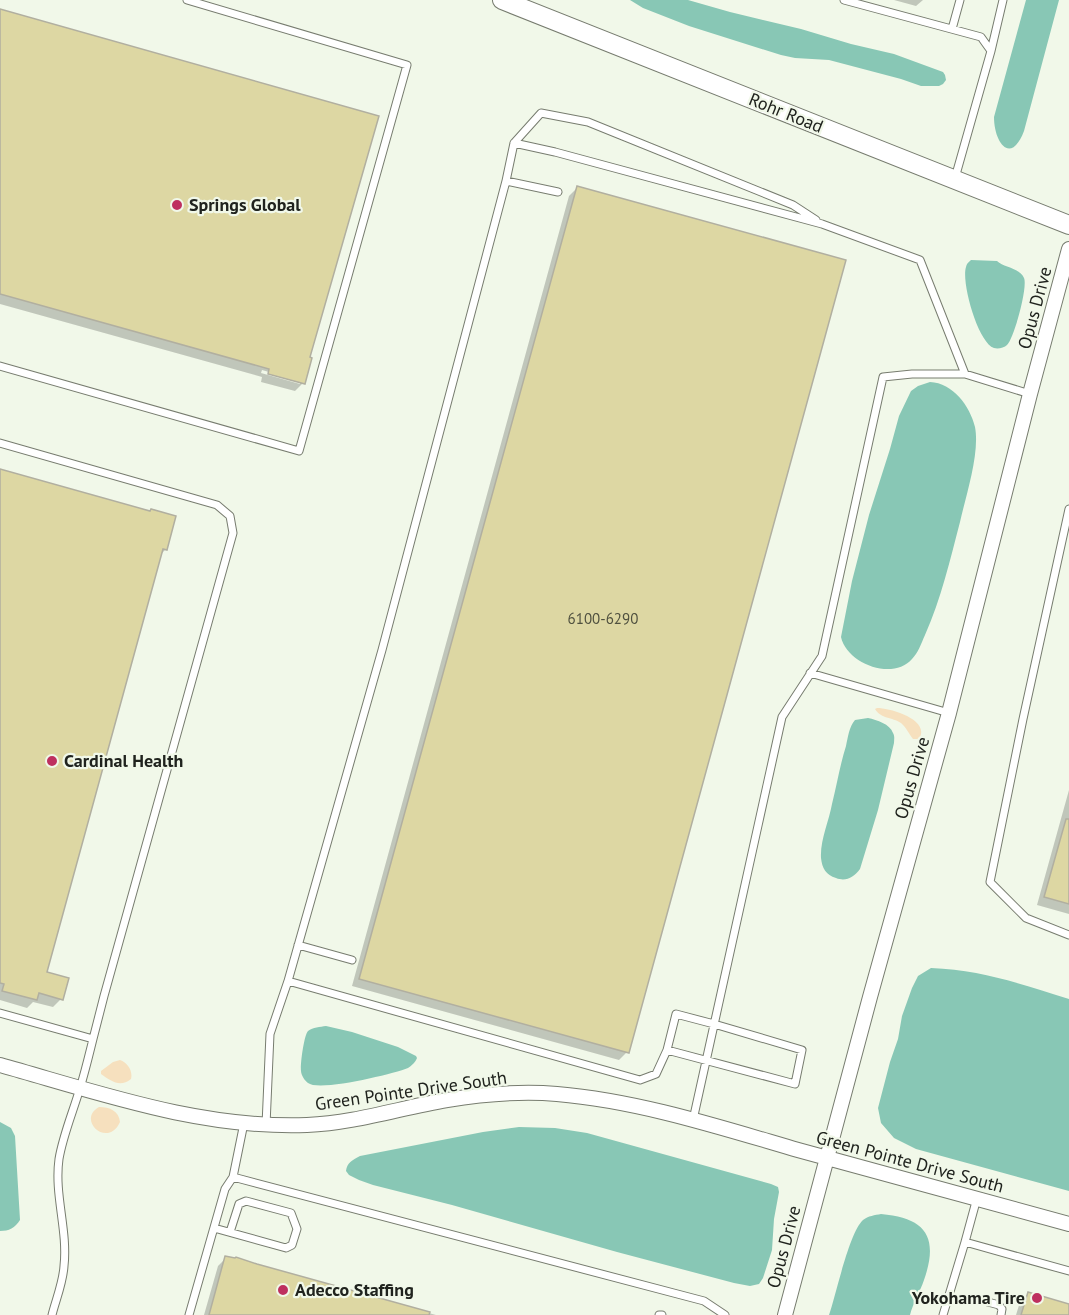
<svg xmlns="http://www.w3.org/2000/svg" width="1069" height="1315" viewBox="0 0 1069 1315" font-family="'PT Sans',sans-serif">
	<rect width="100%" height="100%" fill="#f1f8e9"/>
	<path fill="#f6e0be" d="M 877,708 C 891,708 931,720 919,739 L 913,739 C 909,734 906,727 901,723 C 892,717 881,719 875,709 Z
		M 120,1060 C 128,1063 133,1071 131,1079 C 120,1088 111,1081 101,1074 L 101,1071 L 113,1062 Z
		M 99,1107 C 110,1107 119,1111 120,1122 C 108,1149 76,1120 99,1107 Z"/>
	<path fill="#88c7b5" d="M 630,0 L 688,0 L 730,12 L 801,29 L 851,44 L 894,54 L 943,72 L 945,75 L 946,80 L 943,84 L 939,86 L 921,86 L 901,79 L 829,60 L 795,58 L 781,55 L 689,26 L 643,8 Z
		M 1026,0 L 1059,0 L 1024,131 C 1011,165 994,143 994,117 Z
		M 971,260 L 997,261 C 1005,268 1020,268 1024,278 C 1028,287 1014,338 1007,345 C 1004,348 998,349 994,348 C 978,343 961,282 966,267 C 967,263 968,263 971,260 Z
		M 930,382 C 953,383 970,406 975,427 C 980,453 966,495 960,522 C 950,560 941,599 925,635 C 921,644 918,653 912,659 C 893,681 847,664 841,637 L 852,581 L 869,515 L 890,449 L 899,416 L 911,391 L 918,386 Z
		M 868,718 C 877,720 890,724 893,733 C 895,736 894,740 894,743 L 878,810 L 860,869 C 854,877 846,882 836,878 C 826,875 822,868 821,858 C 820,840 829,821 832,804 C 837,784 840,765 846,746 C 848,737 849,727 855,720 Z
		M 931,968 C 982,970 1021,984 1069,999 L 1069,1191 L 916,1149 L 894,1138 L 881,1123 L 878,1108 L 890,1062 L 898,1039 L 902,1016 L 912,988 L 918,976 Z
		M 326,1026 L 352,1032 L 398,1047 L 416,1056 L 417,1058 C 415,1063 412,1065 408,1068 C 393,1074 319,1092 308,1083 C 305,1081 301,1075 301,1071 C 300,1065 304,1035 308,1031 C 313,1027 320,1027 326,1026 Z
		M 0,1122 L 11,1128 L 15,1136 L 20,1220 C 15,1228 9,1231 0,1231 Z
		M 519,1127 L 555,1128 L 587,1133 L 771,1184 L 778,1187 L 779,1192 L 774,1219 L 772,1250 L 763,1278 L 759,1284 L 750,1286 L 734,1283 L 617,1252 L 452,1205 L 373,1185 L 359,1180 L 349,1175 L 346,1171 C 347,1163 352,1160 360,1156 L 483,1132 Z
		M 881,1214 C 926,1218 939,1237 924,1280 C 920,1292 913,1303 910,1315 L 829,1315 C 836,1295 849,1233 863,1220 C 868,1216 875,1215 881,1214 Z"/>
	<path fill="#0003" fill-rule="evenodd" d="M 894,0 L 923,0 L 916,6 Z
		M 0,11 L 308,358 L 303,383 L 295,391 L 261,382 L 262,377 L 0,304 ZM 262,370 L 300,381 L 300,384 L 261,373 Z
		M 577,188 L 627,1052 L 619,1060 L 352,986 L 569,196 Z
		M 0,471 L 165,550 L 159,556 L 45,973 L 61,999 L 53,1007 L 33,1002 L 27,1008 L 0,1000 Z
		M 1069,790 L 1069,914 L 1037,905 Z
		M 226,1258 L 256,1266 L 436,1315 L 204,1315 L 218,1266 Z
		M 1028,1294 L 1069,1306 L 1069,1315 L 1016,1315 L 1020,1302 Z"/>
	<path fill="#ddd7a3" stroke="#b1afa0" stroke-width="1.5" d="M 0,9 L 379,116 L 310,357 L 312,358 L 305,384 L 268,374 L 269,369 L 0,294 Z
		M 577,186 L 846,260 L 629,1053 L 359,979 Z
		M 0,469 L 150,511 L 151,509 L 176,516 L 167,550 L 163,549 L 47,972 L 69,978 L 63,1000 L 39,993 L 37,1000 L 2,991 L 4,984 L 0,983 Z
		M 1066,819 L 1069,819 L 1069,904 L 1044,897 Z
		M 225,1256 L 235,1258 L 236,1257 L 257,1264 L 430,1312 L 429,1315 L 209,1315 Z
		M 1028,1292 L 1069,1304 L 1069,1315 L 1021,1315 Z"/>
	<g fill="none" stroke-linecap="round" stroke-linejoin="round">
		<defs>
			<path id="lane" d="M 844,0 L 981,37 L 991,51 L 955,178
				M 952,29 L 960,0
				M 991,51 L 1003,0
				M 514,143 L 541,113 L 588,122 L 793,205 L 816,220
				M 558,192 L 506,181 L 514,143 L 555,152 L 822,224 L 920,260 L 965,374
				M 0,366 L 299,451 L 407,65 L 187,0
				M 0,443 L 217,505 L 230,516 L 233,533 L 104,996 L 93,1039
				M 1069,509 L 1023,719 L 990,882 L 1026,918 L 1069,935
				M 810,673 L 949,713
				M 298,945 L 352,960
				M 288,981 L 382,650 L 506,181
				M 0,1013 L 93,1039 C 89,1055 85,1072 80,1088 C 73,1112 63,1135 59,1159 C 54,1195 68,1230 64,1266 C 63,1283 56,1299 52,1315
				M 693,1120 L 782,717 L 822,656 L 883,377 L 912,374 L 965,374 L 1030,394
				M 266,1125 L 270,1034 L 288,981 L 640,1080 L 656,1074 L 667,1050 L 795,1084 L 802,1050 L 714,1024 L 676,1014 L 667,1050
				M 233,1177 L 704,1301 L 725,1315
				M 214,1228 L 286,1248 L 292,1245 L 297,1229 L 291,1213 L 246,1201 L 239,1204 L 230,1232
				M 965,1242 L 977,1198
				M 984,1301 L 999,1305 L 1002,1309 L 1001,1315
				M 189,1315 L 225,1189 L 233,1177 L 244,1123
				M 659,1315 L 662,1315
				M 943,1315 L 965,1242 L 1069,1271"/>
			<path id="street" d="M 0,1065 C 100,1093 201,1129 307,1125 C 355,1123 400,1108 447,1100 C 484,1094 521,1091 557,1094 C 639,1101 719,1127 798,1150 C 888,1175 979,1199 1069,1224
				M 785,1315 L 870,997 L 949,713 L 1030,394 L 1069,249"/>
			<path id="secondary" d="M 502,0 L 1069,225"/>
		</defs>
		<use href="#lane" stroke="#777c6f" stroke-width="9"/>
		<use href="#street" stroke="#777c6f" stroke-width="16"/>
		<use href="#secondary" stroke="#777c6f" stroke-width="20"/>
		<use href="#lane" stroke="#fff" stroke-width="7"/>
		<use href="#street" stroke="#fff" stroke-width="14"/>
		<use href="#secondary" stroke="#fff" stroke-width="18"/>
	</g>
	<g fill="#be305f" stroke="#f1f8e9" stroke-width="2">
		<circle cx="177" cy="205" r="6"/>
		<circle cx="52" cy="761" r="6"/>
		<circle cx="283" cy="1290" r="6"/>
		<circle cx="1037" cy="1298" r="6"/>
	</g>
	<g text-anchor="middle" stroke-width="4.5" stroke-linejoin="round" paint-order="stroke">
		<g font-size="15" fill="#4f503f">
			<text x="603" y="624">6100-6290</text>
		</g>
		<g font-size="18" fill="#20231e" stroke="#f1f8e9">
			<text transform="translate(786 113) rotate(22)" y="6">Rohr Road</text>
			<text transform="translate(1035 308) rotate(-75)" y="6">Opus Drive</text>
			<text transform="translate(912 778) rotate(-74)" y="6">Opus Drive</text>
			<text transform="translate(411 1091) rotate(-8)" y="6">Green Pointe Drive South</text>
			<text transform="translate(910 1162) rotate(15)" y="6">Green Pointe Drive South</text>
			<text transform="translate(784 1247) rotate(-75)" y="6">Opus Drive</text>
		</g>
		<g font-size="18" font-weight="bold" fill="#20231e" stroke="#f1f8e9" text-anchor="start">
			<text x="189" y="211">Springs Global</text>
			<text x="64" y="767">Cardinal Health</text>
			<text x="295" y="1296">Adecco Staffing</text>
			<text x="1025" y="1304" text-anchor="end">Yokohama Tire</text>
		</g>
	</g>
</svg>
